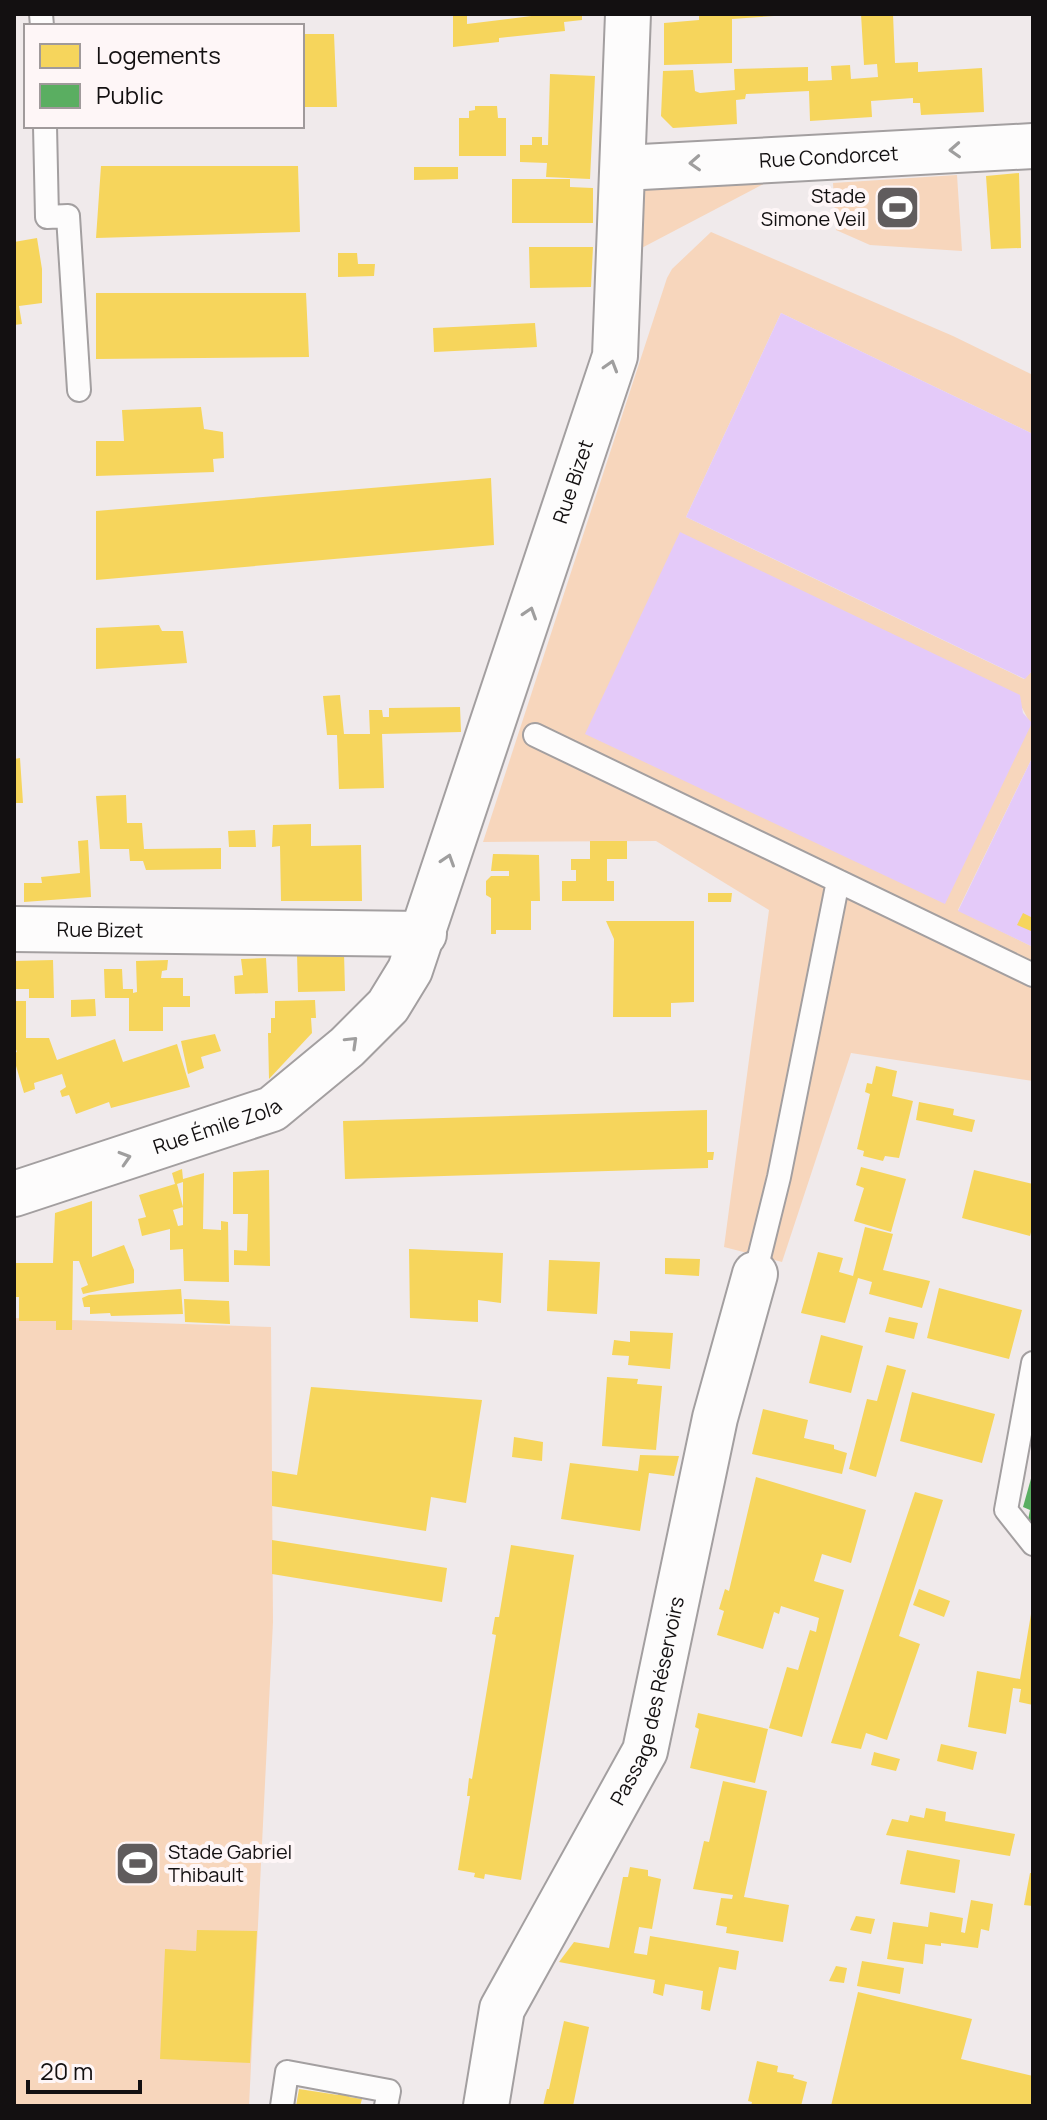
<svg xmlns="http://www.w3.org/2000/svg" width="1047" height="2120" viewBox="0 0 1047 2120" font-family="Manrope,sans-serif">
	<rect width="100%" height="100%" fill="#f0eaeb"/>
	<path fill="#f7d6bc" fill-rule="evenodd" d="M 957,175 L 962,251 L 870,245 L 836,230 L 833,183 Z
		M 643,180 L 769,181 L 634,252 Z
		M 711,232 L 953,336 L 1033,375 L 1033,434 L 781,313 L 686,517 L 1024,679 L 1033,670 L 1033,756 L 958,910 L 1033,947 L 1033,1081 L 851,1053 L 782,1262 L 724,1247 L 769,910 L 656,841 L 483,842 L 667,278 L 672,269 ZM 681,533 L 1020,704 L 1028,719 Z
		M 14,1318 L 271,1327 L 273,1622 L 249,2106 L 14,2106 Z"/>
	<path fill="#e4caf9" d="M 781,313 L 1033,434 L 1033,670 L 1025,679 L 686,517 Z
		M 680,532 L 1020,695 L 1023,713 L 1032,723 L 945,904 L 585,734 Z
		M 1033,756 L 1033,947 L 958,911 Z"/>
	<path fill="#f6d55c" fill-rule="evenodd" d="M 453,14 L 467,14 L 467,24 L 547,14 L 582,14 L 582,20 L 564,22 L 565,31 L 499,38 L 499,42 L 453,47 Z
		M 699,14 L 773,14 L 774,16 L 732,19 L 732,63 L 664,65 L 664,23 L 699,20 Z
		M 861,14 L 893,14 L 895,63 L 918,62 L 918,72 L 982,68 L 984,112 L 921,115 L 920,103 L 913,103 L 913,98 L 871,101 L 872,117 L 810,121 L 809,91 L 746,94 L 745,99 L 736,100 L 737,124 L 673,128 L 661,116 L 663,71 L 693,70 L 695,91 L 700,93 L 735,90 L 734,69 L 808,67 L 808,81 L 832,80 L 831,66 L 850,65 L 851,79 L 878,77 L 877,64 L 864,65 Z
		M 302,34 L 334,34 L 337,107 L 302,107 Z
		M 550,74 L 595,76 L 590,179 L 546,177 L 547,163 L 520,162 L 520,145 L 532,145 L 532,137 L 542,137 L 542,145 L 548,145 Z
		M 475,106 L 497,106 L 498,118 L 506,118 L 506,156 L 459,156 L 459,118 L 469,118 L 469,111 L 475,110 Z
		M 101,166 L 298,166 L 300,232 L 96,238 Z
		M 414,167 L 458,167 L 458,179 L 414,180 Z
		M 1019,173 L 1021,248 L 991,249 L 986,176 Z
		M 512,179 L 570,179 L 570,187 L 593,188 L 593,223 L 512,223 Z
		M 37,238 L 42,269 L 42,303 L 19,306 L 22,324 L 14,325 L 14,242 Z
		M 529,247 L 593,247 L 591,287 L 530,288 Z
		M 338,253 L 357,253 L 358,264 L 375,264 L 374,276 L 338,277 Z
		M 96,293 L 306,293 L 309,357 L 96,359 Z
		M 535,323 L 537,347 L 434,352 L 433,328 Z
		M 201,407 L 204,429 L 223,432 L 224,458 L 213,459 L 214,472 L 96,476 L 96,441 L 124,441 L 122,410 Z
		M 491,478 L 494,545 L 96,580 L 96,511 Z
		M 159,625 L 162,631 L 183,631 L 187,663 L 96,669 L 96,628 Z
		M 340,695 L 344,734 L 370,734 L 369,710 L 382,710 L 383,717 L 389,717 L 389,708 L 460,707 L 461,732 L 382,734 L 384,788 L 339,789 L 337,735 L 327,735 L 323,696 Z
		M 20,758 L 23,803 L 14,803 L 14,759 Z
		M 126,795 L 127,823 L 142,823 L 144,849 L 221,848 L 221,869 L 146,870 L 143,861 L 130,861 L 129,849 L 100,849 L 96,796 Z
		M 311,824 L 311,846 L 361,845 L 362,901 L 281,901 L 280,846 L 272,847 L 273,825 Z
		M 255,830 L 256,847 L 229,847 L 228,831 Z
		M 88,840 L 91,897 L 24,902 L 24,883 L 42,883 L 41,877 L 80,873 L 78,841 Z
		M 590,841 L 627,841 L 627,859 L 607,859 L 607,881 L 614,881 L 614,901 L 562,901 L 562,881 L 576,881 L 576,870 L 571,870 L 571,859 L 590,859 Z
		M 493,854 L 539,855 L 540,901 L 531,901 L 531,930 L 496,930 L 496,934 L 491,934 L 491,898 L 486,895 L 486,881 L 491,876 L 509,876 L 509,871 L 491,871 Z
		M 708,893 L 732,893 L 731,902 L 708,902 Z
		M 1023,913 L 1033,918 L 1031,931 L 1017,925 Z
		M 606,921 L 694,921 L 694,1002 L 671,1003 L 671,1017 L 613,1017 L 614,939 Z
		M 344,952 L 345,991 L 298,992 L 297,954 Z
		M 266,958 L 268,993 L 235,994 L 234,976 L 243,975 L 241,959 Z
		M 53,960 L 54,998 L 29,998 L 29,989 L 14,989 L 14,961 Z
		M 168,960 L 167,970 L 162,971 L 161,978 L 183,978 L 183,996 L 190,996 L 190,1007 L 163,1007 L 163,1031 L 129,1031 L 129,998 L 105,998 L 104,969 L 122,969 L 123,989 L 133,989 L 133,993 L 137,992 L 136,961 Z
		M 95,999 L 96,1016 L 71,1017 L 71,1000 Z
		M 315,1000 L 316,1018 L 311,1018 L 312,1033 L 269,1079 L 268,1033 L 271,1033 L 271,1018 L 275,1018 L 275,1001 Z
		M 14,1001 L 26,1001 L 26,1038 L 49,1038 L 57,1060 L 115,1039 L 123,1062 L 177,1044 L 190,1087 L 111,1108 L 109,1102 L 76,1114 L 69,1095 L 62,1097 L 60,1091 L 66,1087 L 62,1074 L 34,1083 L 35,1089 L 24,1093 L 14,1059 L 14,1053 L 17,1052 L 14,1044 Z
		M 215,1034 L 221,1051 L 201,1057 L 204,1068 L 188,1074 L 181,1041 Z
		M 876,1066 L 897,1071 L 892,1096 L 913,1101 L 899,1158 L 885,1156 L 883,1161 L 863,1156 L 864,1151 L 857,1149 L 870,1094 L 865,1092 L 867,1083 L 872,1084 Z
		M 919,1102 L 954,1109 L 953,1115 L 975,1120 L 972,1132 L 916,1120 Z
		M 707,1110 L 707,1152 L 714,1152 L 713,1160 L 708,1160 L 708,1168 L 345,1179 L 343,1121 Z
		M 861,1167 L 906,1179 L 891,1232 L 854,1221 L 864,1188 L 856,1185 Z
		M 182,1169 L 183,1179 L 204,1173 L 203,1229 L 221,1230 L 221,1221 L 228,1222 L 229,1282 L 184,1281 L 183,1249 L 170,1250 L 170,1229 L 142,1236 L 138,1219 L 146,1217 L 139,1195 L 175,1184 L 172,1173 ZM 183,1182 L 183,1225 L 178,1226 L 173,1210 L 183,1207 L 177,1184 Z
		M 269,1170 L 270,1266 L 234,1265 L 234,1250 L 247,1251 L 248,1214 L 233,1214 L 233,1172 Z
		M 974,1170 L 1033,1184 L 1033,1224 L 1030,1236 L 962,1218 Z
		M 92,1201 L 92,1257 L 124,1245 L 134,1270 L 134,1283 L 83,1294 L 81,1288 L 88,1285 L 79,1261 L 73,1261 L 72,1330 L 56,1330 L 56,1321 L 19,1321 L 19,1297 L 14,1297 L 14,1263 L 53,1263 L 55,1213 Z
		M 865,1227 L 893,1234 L 883,1270 L 930,1281 L 922,1308 L 869,1294 L 872,1282 L 858,1278 L 845,1323 L 801,1313 L 818,1252 L 843,1258 L 839,1272 L 853,1276 Z
		M 409,1249 L 503,1253 L 501,1303 L 478,1300 L 478,1322 L 410,1318 Z
		M 665,1258 L 700,1259 L 699,1276 L 665,1274 Z
		M 549,1260 L 600,1262 L 597,1314 L 547,1311 Z
		M 939,1288 L 1022,1310 L 1009,1359 L 927,1338 Z
		M 181,1289 L 183,1314 L 111,1316 L 110,1313 L 90,1314 L 90,1307 L 84,1307 L 82,1298 L 89,1295 Z
		M 184,1299 L 229,1301 L 230,1324 L 185,1322 Z
		M 889,1317 L 918,1323 L 914,1339 L 885,1332 Z
		M 630,1331 L 673,1333 L 670,1369 L 628,1365 L 629,1356 L 612,1355 L 614,1340 L 630,1342 Z
		M 821,1335 L 863,1346 L 851,1393 L 809,1383 Z
		M 887,1365 L 906,1370 L 876,1477 L 849,1469 L 867,1399 L 877,1401 Z
		M 607,1377 L 638,1379 L 637,1384 L 662,1386 L 656,1450 L 602,1446 Z
		M 311,1387 L 482,1400 L 466,1503 L 431,1497 L 426,1531 L 272,1506 L 272,1471 L 297,1475 Z
		M 912,1392 L 995,1414 L 982,1463 L 900,1441 Z
		M 763,1409 L 808,1420 L 804,1438 L 834,1445 L 834,1449 L 847,1453 L 842,1474 L 752,1454 Z
		M 514,1437 L 543,1442 L 542,1461 L 512,1457 Z
		M 640,1455 L 679,1456 L 674,1476 L 649,1473 L 640,1531 L 561,1519 L 570,1463 L 638,1471 Z
		M 756,1477 L 866,1510 L 851,1563 L 822,1554 L 814,1581 L 844,1590 L 802,1737 L 769,1728 L 787,1667 L 798,1670 L 810,1630 L 816,1632 L 819,1618 L 781,1606 L 779,1614 L 774,1612 L 763,1649 L 717,1635 L 724,1611 L 719,1609 L 725,1589 L 729,1591 Z
		M 915,1492 L 943,1500 L 899,1636 L 920,1644 L 887,1740 L 866,1733 L 861,1749 L 831,1743 Z
		M 272,1540 L 447,1568 L 442,1602 L 272,1574 Z
		M 511,1545 L 574,1555 L 521,1880 L 485,1874 L 484,1879 L 474,1877 L 475,1873 L 458,1870 L 470,1796 L 467,1796 L 469,1778 L 472,1779 L 496,1635 L 492,1634 L 495,1617 L 499,1617 Z
		M 919,1589 L 950,1601 L 944,1617 L 913,1605 Z
		M 1031,1614 L 1033,1705 L 1019,1702 L 1021,1689 L 1013,1688 L 1006,1734 L 968,1727 L 977,1671 L 1020,1679 Z
		M 698,1713 L 768,1729 L 755,1783 L 690,1768 L 699,1729 L 695,1727 Z
		M 941,1744 L 977,1752 L 973,1770 L 937,1761 Z
		M 874,1752 L 900,1759 L 896,1771 L 871,1765 Z
		M 723,1781 L 767,1791 L 744,1897 L 789,1905 L 783,1942 L 726,1933 L 727,1927 L 716,1925 L 721,1898 L 732,1899 L 733,1895 L 693,1889 L 704,1841 L 709,1842 Z
		M 926,1808 L 946,1812 L 945,1821 L 1015,1834 L 1010,1856 L 886,1835 L 892,1819 L 908,1822 L 910,1815 L 924,1818 Z
		M 907,1850 L 960,1860 L 955,1893 L 900,1884 Z
		M 630,1867 L 648,1870 L 648,1876 L 661,1879 L 652,1929 L 639,1927 L 634,1953 L 647,1955 L 650,1936 L 739,1951 L 736,1970 L 719,1967 L 710,2011 L 701,2009 L 703,1991 L 665,1984 L 663,1996 L 653,1993 L 655,1980 L 559,1962 L 574,1942 L 609,1948 L 623,1877 L 628,1877 Z
		M 1030,1873 L 1033,1873 L 1033,1906 L 1024,1905 Z
		M 971,1900 L 993,1904 L 989,1931 L 981,1929 L 978,1948 L 941,1943 L 941,1946 L 925,1944 L 923,1964 L 887,1959 L 893,1922 L 928,1927 L 930,1912 L 963,1918 L 961,1932 L 965,1933 Z
		M 856,1916 L 875,1919 L 871,1934 L 850,1930 Z
		M 197,1930 L 257,1931 L 250,2063 L 160,2059 L 165,1949 L 196,1951 Z
		M 862,1961 L 904,1968 L 900,1994 L 857,1986 Z
		M 836,1966 L 847,1968 L 844,1983 L 829,1981 Z
		M 858,1992 L 972,2019 L 961,2059 L 1033,2076 L 1033,2106 L 831,2106 Z
		M 564,2021 L 589,2027 L 573,2106 L 543,2106 L 547,2089 L 549,2089 Z
		M 757,2061 L 778,2066 L 777,2072 L 794,2075 L 793,2078 L 807,2082 L 801,2106 L 751,2106 L 752,2102 L 748,2101 Z
		M 299,2089 L 338,2095 L 339,2090 L 349,2092 L 349,2097 L 362,2099 L 360,2106 L 296,2106 Z"/>
	<path fill="#5aae61" d="M 1032,1475 L 1033,1475 L 1033,1524 L 1028,1520 L 1030,1510 L 1023,1507 Z"/>
	<g fill="none" stroke-linecap="round" stroke-linejoin="round">
		<defs>
			<path id="service" d="M 41,14 L 42,26
				M 45,126 L 47,217 L 68,216 L 79,390
				M 535,735 L 1033,975
				M 755,1274 L 779,1177 L 838,881
				M 1033,1363 L 1006,1510 L 1033,1544
				M 282,2106 L 287,2072 L 389,2091 L 386,2106"/>
			<g id="minor">
				<path id="s1" d="M 623,168 L 1033,146"/>
				<path id="s2" d="M 14,929 L 424,934"/>
				<path id="s3" d="M 14,1194 L 272,1109 L 347,1047 L 388,1006 L 410,970 L 615,356 L 628,14"/>
				<path id="s4" d="M 486,2106 L 502,2009 L 645,1751 L 715,1418 L 755,1274"/>
			</g>
		</defs>
		<use href="#service" stroke="#a39fa0" stroke-width="26"/>
		<use href="#minor" stroke="#a39fa0" stroke-width="48"/>
		<use href="#service" stroke="#fdfcfc" stroke-width="22"/>
		<use href="#minor" stroke="#fdfcfc" stroke-width="44"/>
	</g>
	<defs><path id="oneway-chevron" d="M-2-3.5L2.5 0L-2 3.5" fill="none" stroke-width="1.6" stroke-linecap="round" stroke-linejoin="round" transform="scale(2)"/></defs>
	<g stroke="#9f9e9e">
		<use href="#oneway-chevron" transform="translate(955 150) rotate(177)"/>
		<use href="#oneway-chevron" transform="translate(695 163) rotate(177)"/>
		<use href="#oneway-chevron" transform="translate(611 366) rotate(-73)"/>
		<use href="#oneway-chevron" transform="translate(530 613) rotate(-72)"/>
		<use href="#oneway-chevron" transform="translate(448 860) rotate(-72)"/>
		<use href="#oneway-chevron" transform="translate(352 1042) rotate(-44)"/>
		<use href="#oneway-chevron" transform="translate(125 1158) rotate(-17)"/>
	</g>
	<defs>
		<symbol id="stadium-square" viewBox="-11 -11 22 22"><rect x="-9" y="-9" width="18" height="18" rx="4" fill="#605c5d" stroke="#fef6f7"/><path d="M0-5a6.5 5 0 1 0 0 10a6.5 5 0 1 0 0-10ZM-3.5-1.8h7v3.6h-7Z" fill="#fff"/></symbol>
	</defs>
	<g fill-rule="evenodd">
		<use href="#stadium-square" x="872" y="182" width="51" height="51"/>
		<use href="#stadium-square" x="112" y="1838" width="51" height="51"/>
	</g>
	<g text-anchor="middle" stroke-width="8" stroke-linejoin="round" paint-order="stroke">
		<g font-size="20" fill="#131011" stroke="#fef6f7">
			<text dy="7" stroke="none"><textPath href="#s1" startOffset="206">Rue Condorcet</textPath></text>
			<text dy="7" stroke="none"><textPath href="#s3" startOffset="984">Rue Bizet</textPath></text>
			<text dy="7" stroke="none"><textPath href="#s2" startOffset="86">Rue Bizet</textPath></text>
			<text dy="7" stroke="none"><textPath href="#s3" startOffset="214">Rue Émile Zola</textPath></text>
			<text dy="7" stroke="none"><textPath href="#s4" startOffset="442">Passage des Réservoirs</textPath></text>
		</g>
		<g font-size="20" fill="#131011" stroke="#fef6f7" text-anchor="end">
			<text x="866" y="203">Stade<tspan x="866" dy="23">Simone Veil</tspan></text>
			<text x="168" y="1859" text-anchor="start">Stade Gabriel<tspan x="168" dy="23">Thibault</tspan></text>
		</g>
	</g>
	<rect width="1047" height="2120" fill="none" stroke="#131011" stroke-width="32"/>
	<rect x="24" y="24" width="280" height="104" fill="#fef6f7" stroke="#a09a9b" stroke-width="2"/>
	<rect x="40" y="44" width="40" height="24" fill="#f6d55c" stroke="#a09a9b" stroke-width="2"/>
	<text x="96" y="64" font-size="24" fill="#131011">Logements</text>
	<rect x="40" y="84" width="40" height="24" fill="#5aae61" stroke="#a09a9b" stroke-width="2"/>
	<text x="96" y="104" font-size="24" fill="#131011">Public</text>
	<path d="M28 2080v12h112v-12" fill="none" stroke="#131011" stroke-width="4"/>
	<text x="40" y="2080" font-size="24" fill="#131011" stroke="#fef6f7" stroke-width="6" paint-order="stroke">20 m</text>
</svg>
